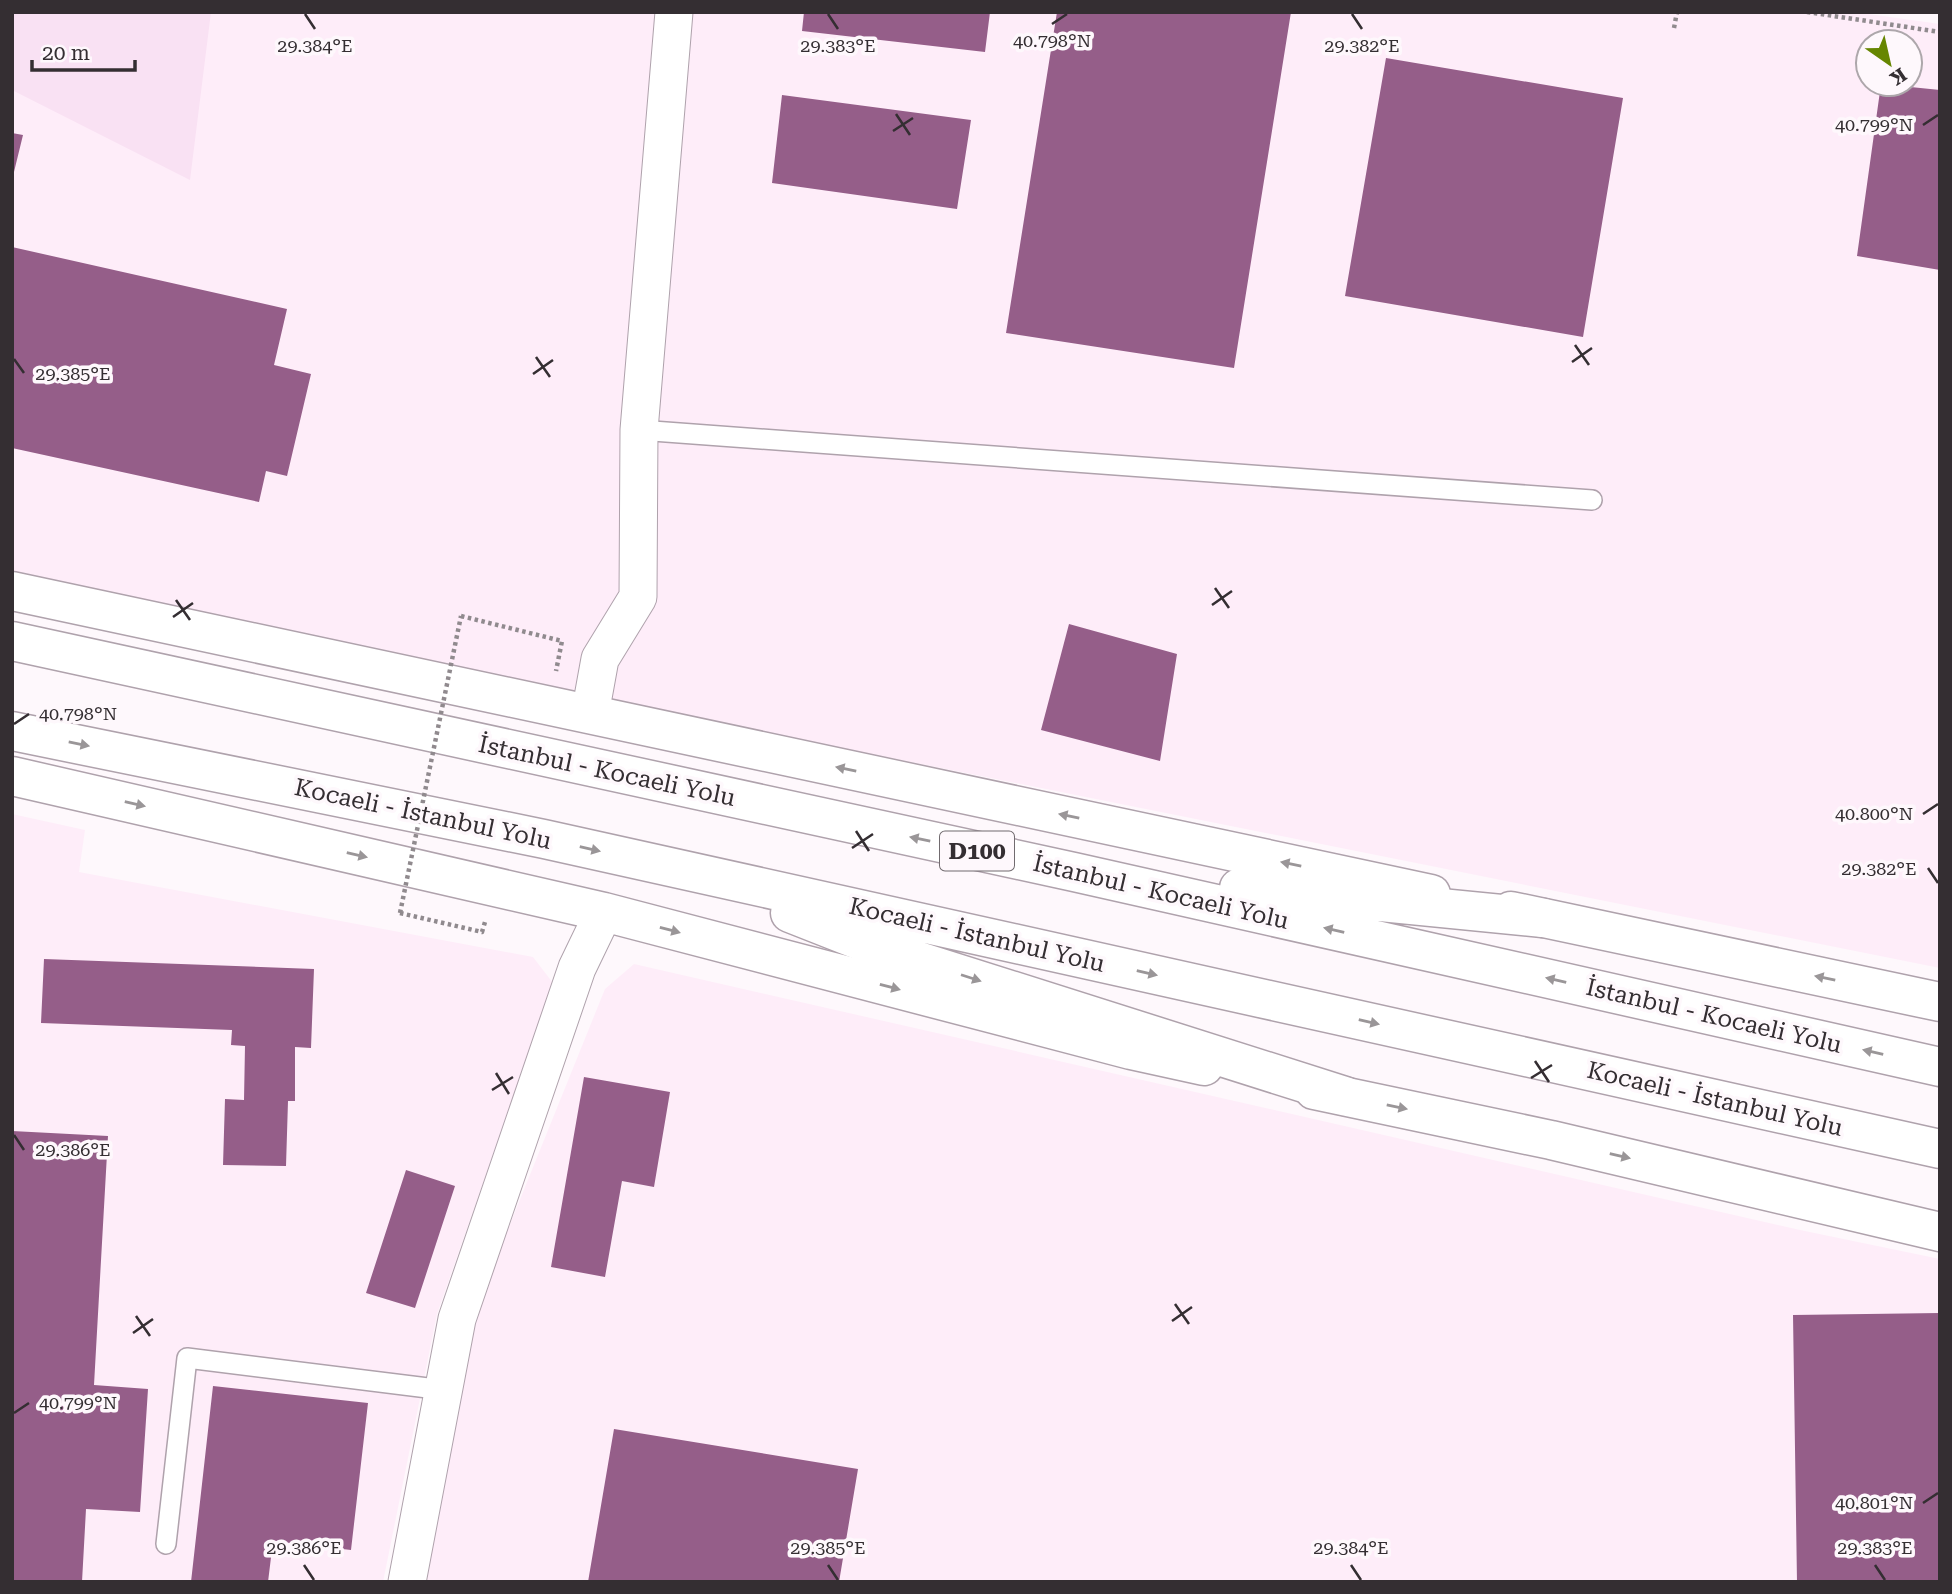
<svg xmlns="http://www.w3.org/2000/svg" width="1952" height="1594" viewBox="0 0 1952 1594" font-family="'Roboto Serif',serif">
	<rect width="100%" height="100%" fill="#fef8fc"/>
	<path fill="#feedf9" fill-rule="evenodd" d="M 12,12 L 1854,12 L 1940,24 L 1940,968 L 12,582 ZM 1868,42 L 1910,42 L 1910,84 L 1868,84 Z
		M 12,814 L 85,830 L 79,872 L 533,957 L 553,983 L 437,1314 L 383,1582 L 12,1582 Z
		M 634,964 L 1800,1230 L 1940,1259 L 1940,1582 L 424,1582 L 473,1316 L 605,989 Z"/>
	<path fill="#f9e1f3" d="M 12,12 L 211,12 L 190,180 L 12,90 Z"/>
	<path fill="#955e89" d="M 804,12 L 990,12 L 985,52 L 802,31 Z
		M 1057,12 L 1291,12 L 1234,368 L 1006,333 Z
		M 1386,58 L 1623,98 L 1583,337 L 1345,296 Z
		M 1881,84 L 1940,90 L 1940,270 L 1857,256 Z
		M 782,95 L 971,120 L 957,209 L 772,183 Z
		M 12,133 L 23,135 L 13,176 L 12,176 Z
		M 12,247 L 287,309 L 274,365 L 311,374 L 287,476 L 266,471 L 259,502 L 12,448 Z
		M 1069,624 L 1177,654 L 1160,761 L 1041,730 Z
		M 44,959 L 314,969 L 311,1048 L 295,1047 L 295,1101 L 288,1101 L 286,1166 L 223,1165 L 225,1099 L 244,1100 L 245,1046 L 231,1045 L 232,1030 L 41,1023 Z
		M 584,1077 L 670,1092 L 654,1187 L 622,1181 L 605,1277 L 551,1267 Z
		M 12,1131 L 108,1136 L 94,1385 L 148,1389 L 140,1512 L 86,1509 L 82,1582 L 12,1582 Z
		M 406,1170 L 455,1186 L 415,1308 L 366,1293 Z
		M 1940,1313 L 1940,1582 L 1797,1582 L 1793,1315 Z
		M 213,1386 L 368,1403 L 351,1550 L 273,1541 L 268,1582 L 191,1582 Z
		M 614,1429 L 858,1469 L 839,1582 L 588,1582 Z"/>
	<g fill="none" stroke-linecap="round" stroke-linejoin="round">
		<defs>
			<path id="service" d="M 639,430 L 1592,500
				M 166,1544 L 187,1358 L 444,1390"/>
			<path id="minor" d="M 590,714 L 600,659 L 638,597 L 639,430 L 674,12
				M 407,1582 L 457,1319 L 577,968 L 604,912"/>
			<path id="primary" d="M 12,591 L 1431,894
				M 12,776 L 604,912 L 1131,1050 L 1204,1066
				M 1511,911 L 1940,1002
				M 1314,1090 L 1551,1140 L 1940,1232"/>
			<path id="trunk" d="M 12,641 L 1074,872 L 1940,1067
				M 12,731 L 544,839 L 1940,1149
				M 1239,888 L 1543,918
				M 790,913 L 884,950 L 1345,1096"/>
		</defs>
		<use href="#service" stroke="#afa2ac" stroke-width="22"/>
		<use href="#minor" stroke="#afa2ac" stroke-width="39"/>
		<use href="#primary" stroke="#afa2ac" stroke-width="41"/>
		<use href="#trunk" stroke="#afa2ac" stroke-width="41"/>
		<path stroke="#908a8e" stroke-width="4.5" stroke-dasharray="3.5 3.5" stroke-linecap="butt" d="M 1807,12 L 1940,32
			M 1674,28 L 1677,12
			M 461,616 L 562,641 L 556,671
			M 400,913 L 482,932 L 485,922"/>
		<use href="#service" stroke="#fff" stroke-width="19"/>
		<use href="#minor" stroke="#fff" stroke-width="37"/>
		<use href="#primary" stroke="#fff" stroke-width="38"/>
		<use href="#trunk" stroke="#fff" stroke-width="38"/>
		<path stroke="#908a8e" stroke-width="4.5" stroke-dasharray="3.5 3.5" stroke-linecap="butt" d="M 400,913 L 461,616"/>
	</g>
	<defs><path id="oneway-solid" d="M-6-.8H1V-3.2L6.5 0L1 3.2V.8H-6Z" transform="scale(1.75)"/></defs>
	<g fill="#9a9698">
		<use href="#oneway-solid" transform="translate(79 744) rotate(11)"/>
		<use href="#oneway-solid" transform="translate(846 769) rotate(-168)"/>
		<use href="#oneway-solid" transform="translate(135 804) rotate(13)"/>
		<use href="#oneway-solid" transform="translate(1069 816) rotate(-168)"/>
		<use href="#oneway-solid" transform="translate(920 839) rotate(-168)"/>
		<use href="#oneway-solid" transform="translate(590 849) rotate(13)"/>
		<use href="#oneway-solid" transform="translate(357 855) rotate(13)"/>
		<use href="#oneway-solid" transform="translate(1291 864) rotate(-168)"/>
		<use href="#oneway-solid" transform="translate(670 930) rotate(15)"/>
		<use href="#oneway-solid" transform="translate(1334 930) rotate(-167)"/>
		<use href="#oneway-solid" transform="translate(1147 973) rotate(13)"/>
		<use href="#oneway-solid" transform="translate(971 978) rotate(18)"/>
		<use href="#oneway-solid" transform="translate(1825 978) rotate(-168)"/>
		<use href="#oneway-solid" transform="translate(1556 980) rotate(-167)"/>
		<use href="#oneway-solid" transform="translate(890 987) rotate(15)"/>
		<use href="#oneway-solid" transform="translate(1369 1022) rotate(13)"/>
		<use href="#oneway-solid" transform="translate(1873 1052) rotate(-167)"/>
		<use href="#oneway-solid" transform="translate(1397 1107) rotate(12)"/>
		<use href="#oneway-solid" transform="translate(1620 1156) rotate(13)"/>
	</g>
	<path fill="none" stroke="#342e32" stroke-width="2.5" d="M 305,14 L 315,29M 828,14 L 838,29M 1352,14 L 1362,29M 1052,24 L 1067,14M 896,114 L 910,135M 1923,125 L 1938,115M 893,131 L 913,118M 1575,345 L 1589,365M 536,357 L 550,377M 14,359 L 24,373M 1572,362 L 1592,348M 533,374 L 553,360M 1215,588 L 1229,608M 176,600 L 190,620M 1212,605 L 1232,591M 173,617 L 193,603M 14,724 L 29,714M 1923,814 L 1938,804M 856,831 L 869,851M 852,848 L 873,834M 1928,868 L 1938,883M 1535,1061 L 1549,1082M 496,1073 L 509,1094M 1531,1078 L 1552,1065M 492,1090 L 513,1077M 14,1135 L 24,1150M 1175,1304 L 1189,1324M 136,1316 L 150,1336M 1172,1321 L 1192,1307M 133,1333 L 153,1319M 14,1413 L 29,1403M 1923,1503 L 1938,1493M 304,1565 L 314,1580M 828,1565 L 838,1580M 1351,1565 L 1361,1580M 1875,1565 L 1885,1580"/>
	<g text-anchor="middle" stroke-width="7" stroke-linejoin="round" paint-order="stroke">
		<rect fill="#fef8fc" stroke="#716b6f" stroke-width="2" x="940" y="831.5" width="74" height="39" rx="5"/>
		<g font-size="23" font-weight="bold" fill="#342e32">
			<text x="977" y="859">D100</text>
		</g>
		<g font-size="24" fill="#342e32" stroke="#fef8fc">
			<text transform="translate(607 771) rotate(12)" y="8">İstanbul - Kocaeli Yolu</text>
			<text transform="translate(423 814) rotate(12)" y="8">Kocaeli - İstanbul Yolu</text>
			<text transform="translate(1161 892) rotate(13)" y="8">İstanbul - Kocaeli Yolu</text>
			<text transform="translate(977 935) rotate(13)" y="8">Kocaeli - İstanbul Yolu</text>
			<text transform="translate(1714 1016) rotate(13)" y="8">İstanbul - Kocaeli Yolu</text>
			<text transform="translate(1715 1099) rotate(13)" y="8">Kocaeli - İstanbul Yolu</text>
		</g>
	</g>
	<g font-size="18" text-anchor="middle" fill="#342e32" stroke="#fef8fc" stroke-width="7" stroke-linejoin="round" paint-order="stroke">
		<text x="1052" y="47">40.798°N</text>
		<text x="1362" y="52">29.382°E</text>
		<text x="315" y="52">29.384°E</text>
		<text x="838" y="52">29.383°E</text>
		<text x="1874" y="131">40.799°N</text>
		<text x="73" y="380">29.385°E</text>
		<text x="78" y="720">40.798°N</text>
		<text x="1874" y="820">40.800°N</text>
		<text x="1879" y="875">29.382°E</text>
		<text x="73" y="1156">29.386°E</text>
		<text x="78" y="1409">40.799°N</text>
		<text x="1874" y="1509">40.801°N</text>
		<text x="304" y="1554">29.386°E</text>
		<text x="828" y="1554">29.385°E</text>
		<text x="1351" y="1554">29.384°E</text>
		<text x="1875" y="1554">29.383°E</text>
	</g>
	<rect width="1952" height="1594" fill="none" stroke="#342e32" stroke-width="28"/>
	<g transform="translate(1889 63) rotate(146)"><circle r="33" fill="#fef8fc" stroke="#ada7ab" stroke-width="2"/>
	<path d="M0-5L12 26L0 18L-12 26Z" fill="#668601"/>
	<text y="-10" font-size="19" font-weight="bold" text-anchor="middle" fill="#342e32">K</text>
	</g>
	<path d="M32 60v10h103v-10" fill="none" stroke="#342e32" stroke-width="3.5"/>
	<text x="42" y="60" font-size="21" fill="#342e32" stroke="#fef8fc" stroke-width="5" paint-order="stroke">20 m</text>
</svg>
